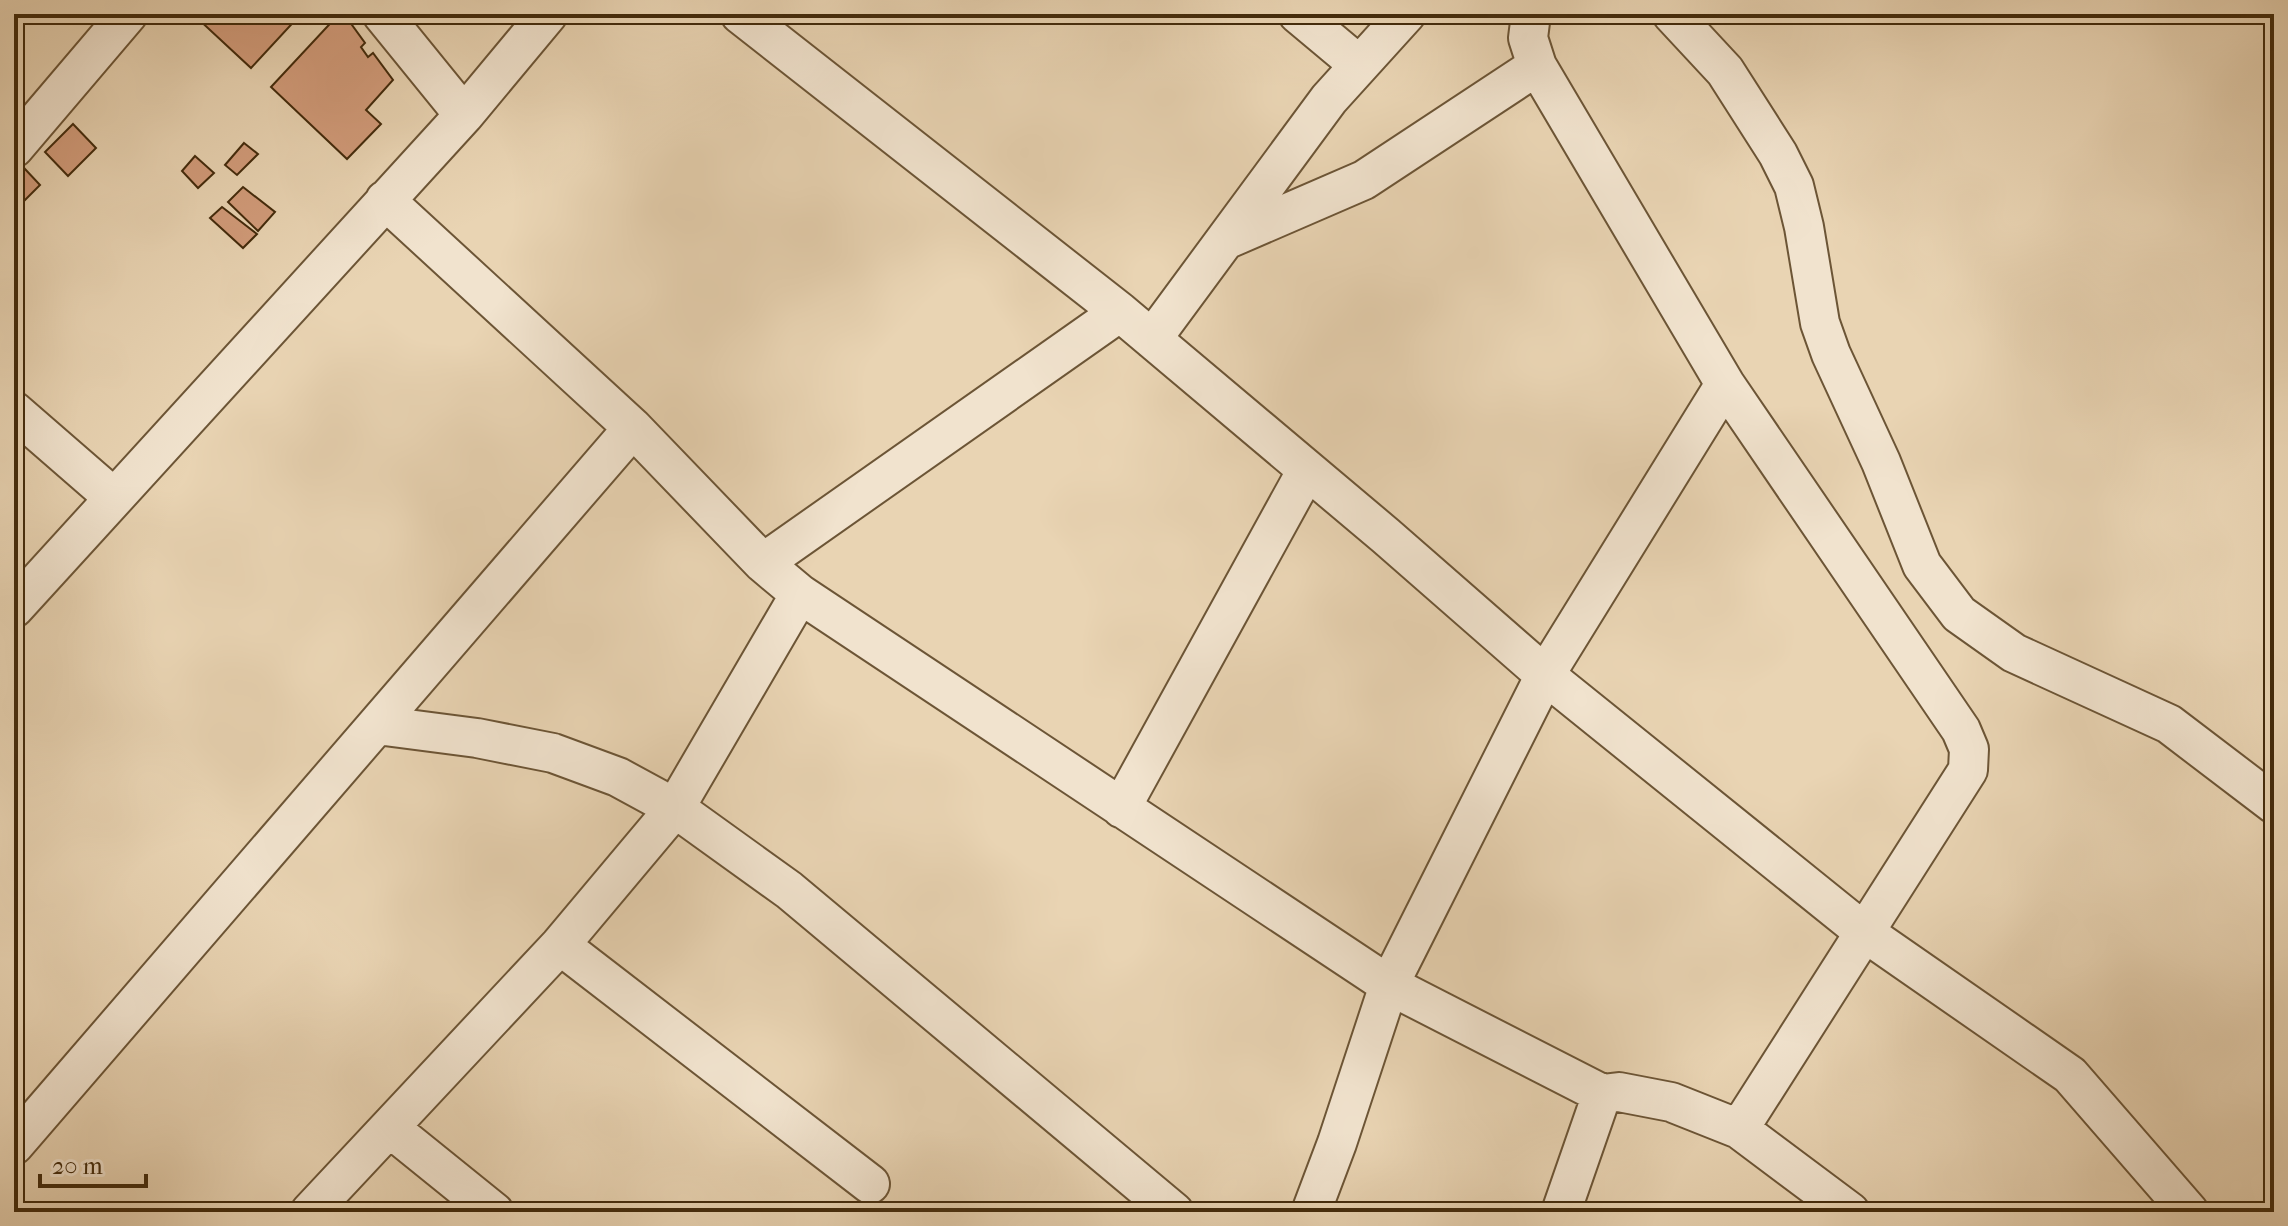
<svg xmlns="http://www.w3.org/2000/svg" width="2288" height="1226" viewBox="0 0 2288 1226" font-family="'IM FELL French Canon',serif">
	<rect width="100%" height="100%" fill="#e9d4b3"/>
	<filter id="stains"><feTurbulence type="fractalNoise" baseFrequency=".0025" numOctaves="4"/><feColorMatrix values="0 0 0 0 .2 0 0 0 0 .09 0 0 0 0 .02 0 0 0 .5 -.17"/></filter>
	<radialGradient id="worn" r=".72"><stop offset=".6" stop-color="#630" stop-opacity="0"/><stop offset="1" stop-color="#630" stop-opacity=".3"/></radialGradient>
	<path fill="#d29c7b" stroke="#432b0c" stroke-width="2" d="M 199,14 L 301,14 L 251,68 L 196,17 Z
		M 339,14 L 344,14 L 365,43 L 361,47 L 368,57 L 373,53 L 393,80 L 366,110 L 381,124 L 347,159 L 271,87 Z
		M 73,124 L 96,148 L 68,176 L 45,152 Z
		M 244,143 L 258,154 L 237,175 L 225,165 Z
		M 195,156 L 214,173 L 198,188 L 182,171 Z
		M 25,169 L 40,185 L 22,203 L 14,194 L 14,180 Z
		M 243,187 L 275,212 L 258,231 L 228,202 Z
		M 222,207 L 257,234 L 243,248 L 210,218 Z"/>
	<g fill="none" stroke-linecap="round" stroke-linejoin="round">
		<defs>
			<path id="street" d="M 382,14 L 464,115
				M 740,14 L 1120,312 L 1386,536 L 1545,675 L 1864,932 L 2070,1075 L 2189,1212
				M 1298,14 L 1359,65
				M 1531,14 L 1528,38 L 1537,66 L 1725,384 L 1961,730 L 1969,749 L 1968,770 L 1739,1129
				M 1672,14 L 1725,71 L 1778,154 L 1794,186 L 1804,227 L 1820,323 L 1831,354 L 1881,462 L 1922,565 L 1959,614 L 2014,653 L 2169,724 L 2274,804
				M 14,148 L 128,14
				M 385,200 L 633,428 L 763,563 L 800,594 L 1389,985 L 1602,1094 L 1619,1092 L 1671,1102 L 1739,1129 L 1850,1212
				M 1230,238 L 1364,180 L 1537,66
				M 1152,339 L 1329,99 L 1406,14
				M 14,411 L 113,497
				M 763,563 L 1120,312
				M 14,608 L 464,115 L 548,14
				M 377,725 L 477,738 L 553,753 L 618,777 L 675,808 L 789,890 L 1174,1212
				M 1121,808 L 1307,470
				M 560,945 L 870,1184
				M 390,1128 L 494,1212
				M 14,1145 L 633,428
				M 310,1212 L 560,945 L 675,808 L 800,594
				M 1311,1212 L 1337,1143 L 1389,985 L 1545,675 L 1725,384
				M 1561,1212 L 1602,1094"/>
		</defs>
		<use href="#street" stroke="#6c5536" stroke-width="42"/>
		<use href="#street" stroke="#f1e3ce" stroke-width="38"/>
	</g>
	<rect width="2288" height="1226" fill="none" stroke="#e9d4b3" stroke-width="48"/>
	<rect x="16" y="16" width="2256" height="1194" fill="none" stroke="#432b0c" stroke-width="4"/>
	<rect x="24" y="24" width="2240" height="1178" fill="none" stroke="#432b0c" stroke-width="2"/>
	<path d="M40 1174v12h106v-12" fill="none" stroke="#432b0c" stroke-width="4"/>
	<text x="52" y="1174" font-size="24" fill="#432b0c" stroke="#f1e3ce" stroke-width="6" paint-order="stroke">20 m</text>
	<rect width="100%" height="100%" filter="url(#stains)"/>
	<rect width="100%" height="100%" fill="url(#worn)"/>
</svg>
